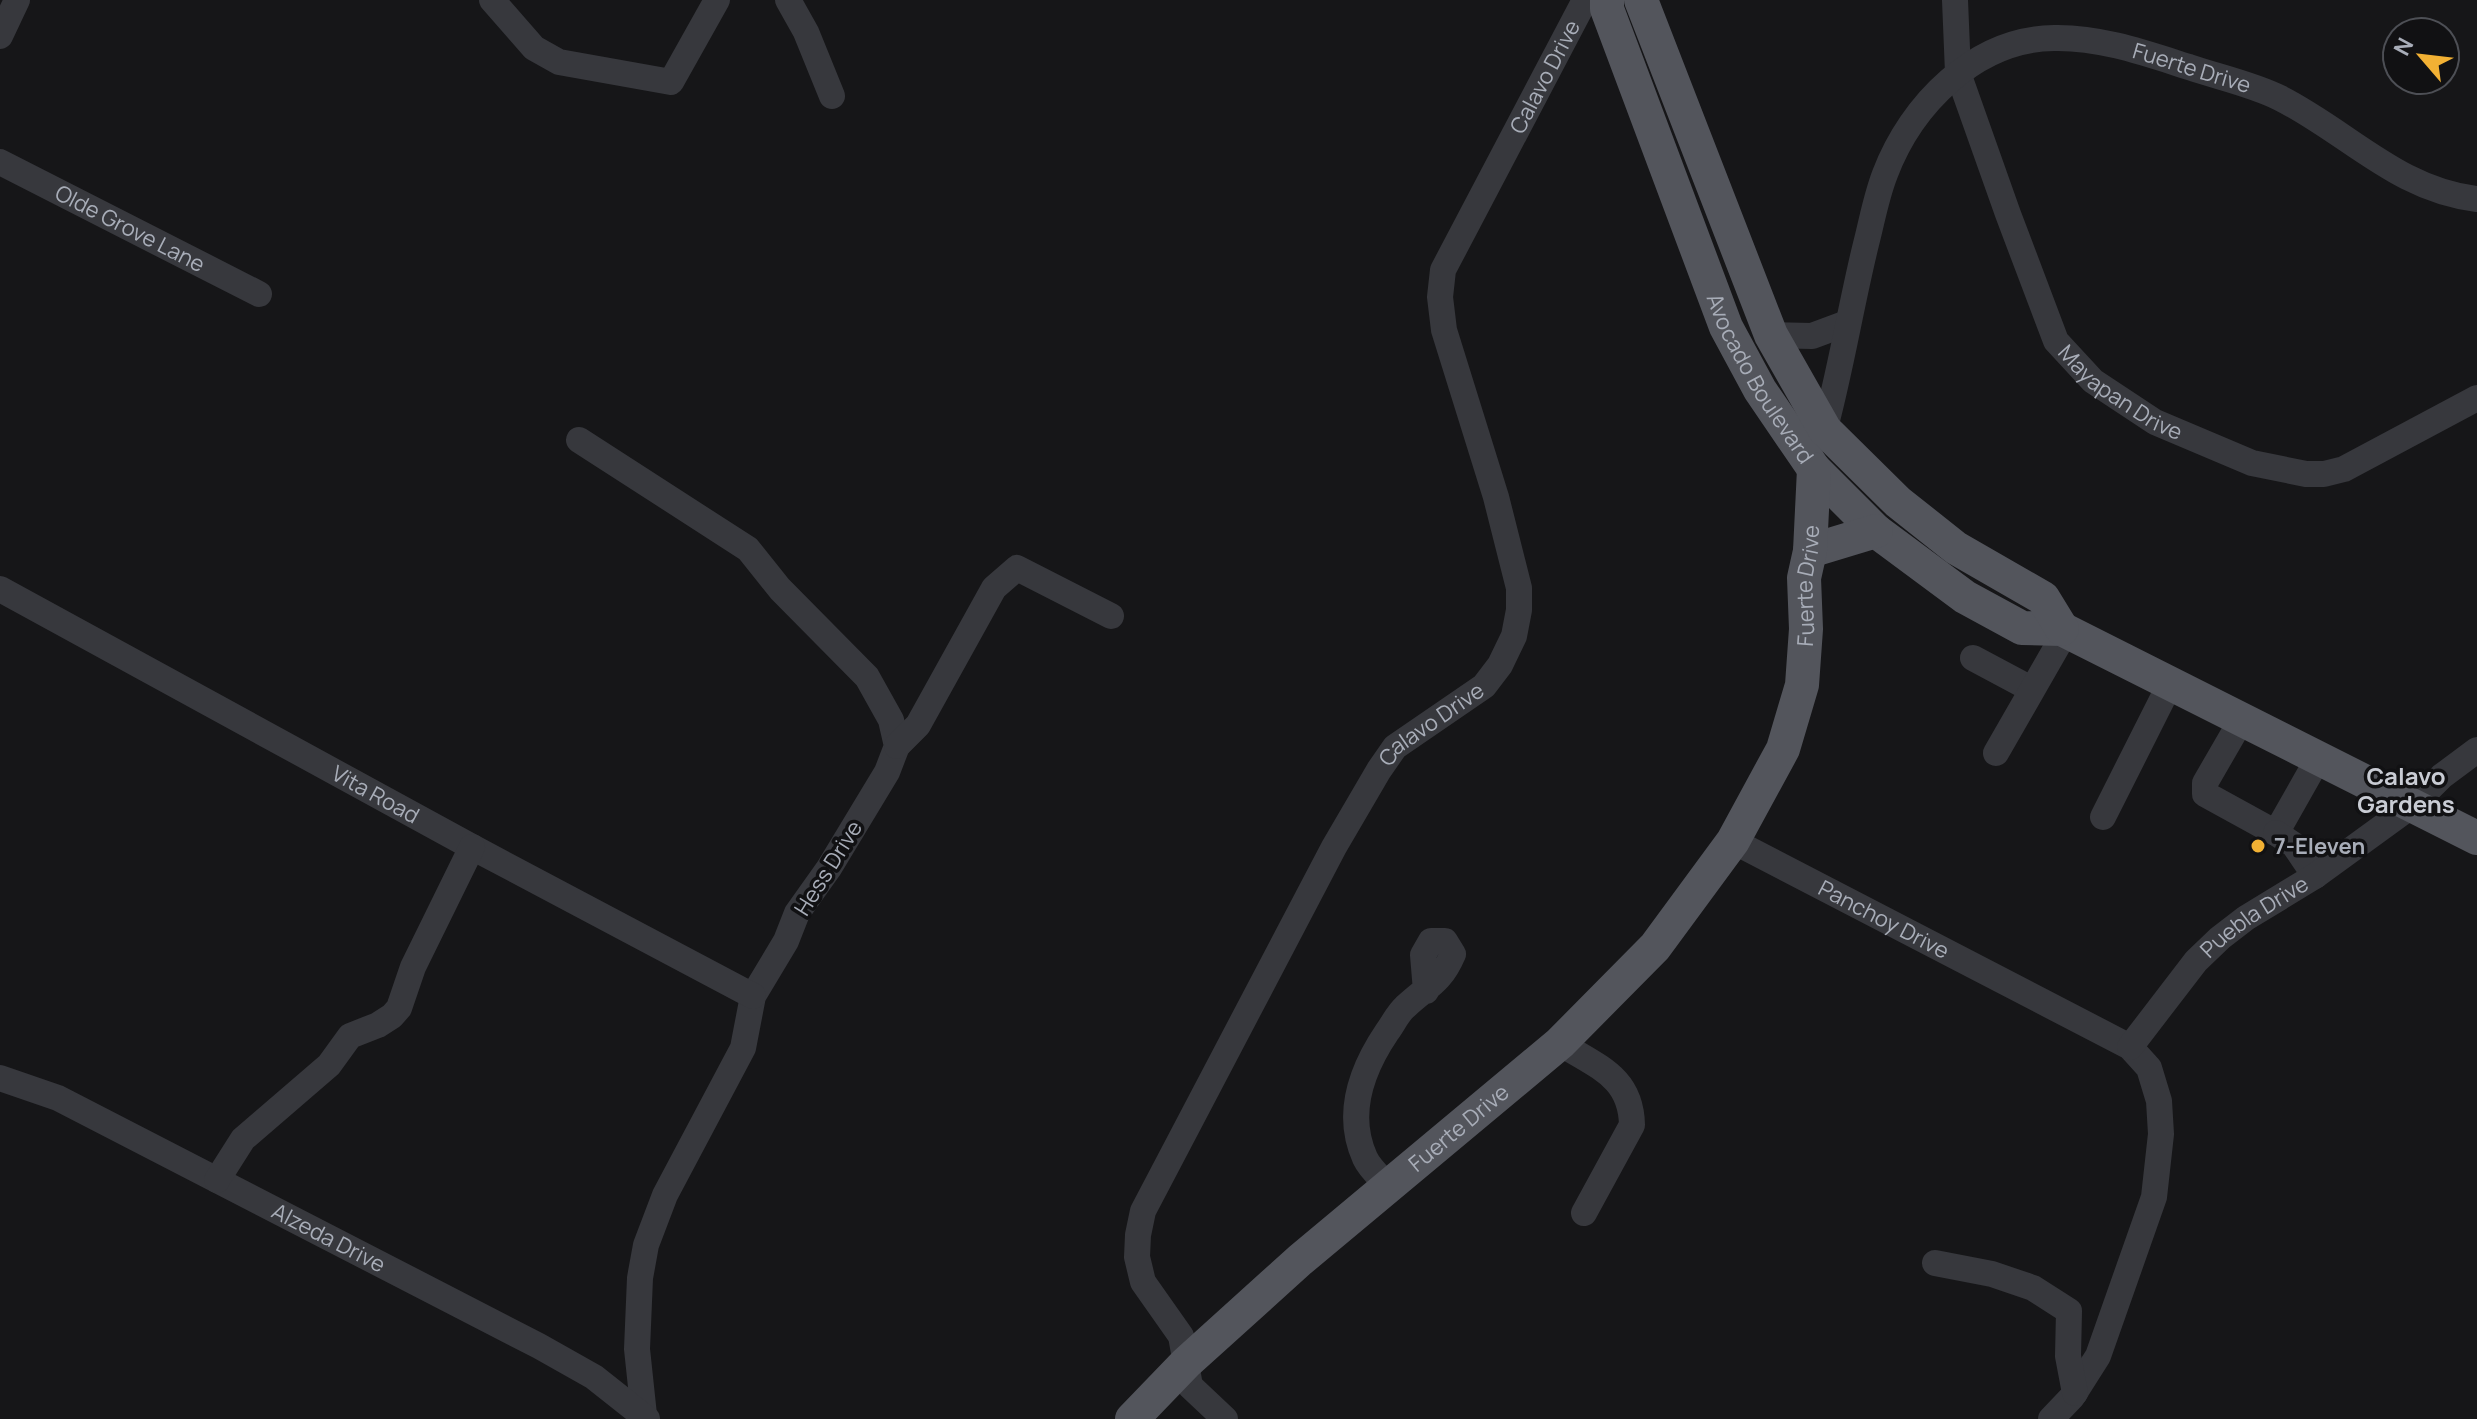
<svg xmlns="http://www.w3.org/2000/svg" width="2477" height="1419" viewBox="0 0 2477 1419" font-family="Manrope,sans-serif">
	<rect width="100%" height="100%" fill="#161618"/>
	<g fill="none" stroke-linecap="round" stroke-linejoin="round">
		<g stroke="#37383d" stroke-width="26">
			<path d="M 492,0 L 534,48 L 559,62 L 671,82 L 717,0"/>
			<path d="M 788,0 L 806,32 L 832,96"/>
			<path id="s1" d="M 1955,0 L 1958,73 L 2008,214 L 2056,341 L 2093,381 L 2155,422 L 2252,463 L 2306,474 L 2324,474 L 2344,469 L 2477,398"/>
			<path d="M 0,36 L 17,0"/>
			<path id="s2" d="M 0,162 L 259,294"/>
			<path d="M 1771,335 L 1812,336 L 1847,323"/>
			<path id="s3" d="M 1822,439 C 1840,375 1850,309 1866,244 C 1872,221 1876,197 1885,174 C 1911,105 1975,39 2054,38 C 2100,37 2145,53 2189,67 C 2218,77 2252,84 2280,98 C 2349,133 2398,190 2477,199"/>
			<path d="M 579,440 L 748,549 L 780,589 L 867,677 L 891,720 L 897,746 L 887,772 L 829,868 L 797,913 L 786,941 L 753,996 L 743,1048 L 665,1195 L 646,1245 L 640,1278 L 637,1349 L 644,1415"/>
			<path id="s4" d="M 0,589 L 472,847 L 753,996"/>
			<path d="M 1973,658 L 2031,689"/>
			<path d="M 2242,719 L 2205,783 L 2205,794 L 2276,833 L 2319,757"/>
			<path d="M 897,746 L 918,725 L 994,588 L 1017,568 L 1111,616"/>
			<path d="M 1996,753 L 2066,631"/>
			<path d="M 2103,817 L 2170,684"/>
			<path d="M 2276,833 L 2294,845 L 2315,876"/>
			<path id="s5" d="M 1733,841 L 2130,1047 L 2149,1068 L 2159,1101 L 2161,1134 L 2154,1197 L 2098,1356 L 2072,1397 L 2051,1419"/>
			<path d="M 1560,1043 C 1597,1067 1631,1076 1632,1125 L 1584,1213"/>
			<path id="s6" d="M 2130,1047 L 2196,961 L 2220,938 L 2246,918 L 2315,876 L 2414,804 L 2442,776 L 2477,750"/>
			<path id="s7" d="M 0,1078 L 58,1098 L 539,1346 L 594,1377 L 647,1419"/>
			<path d="M 217,1180 L 243,1139 L 329,1065 L 350,1036 L 378,1025 L 392,1016 L 399,1008 L 413,967 L 472,847"/>
			<path d="M 1389,1187 C 1381,1178 1370,1169 1365,1158 C 1345,1114 1362,1069 1387,1032 C 1393,1024 1398,1013 1405,1007 C 1427,986 1440,984 1453,954 L 1445,941 L 1431,941 L 1423,955 L 1426,991"/>
			<path d="M 1935,1263 L 1992,1274 L 2033,1288 L 2069,1311 L 2068,1356 L 2075,1393"/>
			<path id="s8" d="M 1225,1419 L 1190,1386 L 1181,1336 L 1143,1282 L 1137,1257 L 1138,1235 L 1143,1211 L 1334,847 L 1379,770 L 1395,747 L 1484,686 L 1500,665 L 1514,636 L 1519,610 L 1519,588 L 1496,497 L 1444,330 L 1440,297 L 1443,270 L 1585,0"/>
		</g>
		<g stroke="#53555c" stroke-width="34">
			<path id="s9" d="M 1607,0 L 1607,9 L 1726,327 L 1760,390 L 1814,469 L 1876,531 L 1965,597 L 2022,628 L 2062,629 L 2477,838"/>
			<path d="M 1641,0 L 1771,335 L 1825,430 L 1898,502 L 1956,548 L 2043,598 L 2062,629"/>
			<path d="M 1810,551 L 1876,531"/>
			<path id="s10" d="M 1132,1419 L 1186,1363 L 1300,1260 L 1560,1043 L 1655,947 L 1733,841 L 1783,749 L 1802,685 L 1806,629 L 1804,578 L 1810,551 L 1814,469"/>
		</g>
	</g>
	<circle fill="#f2b134" stroke="#111113" stroke-width="3" cx="2258" cy="846" r="8"/>
	<g text-anchor="middle" stroke-width="7" stroke-linejoin="round" paint-order="stroke">
		<g font-size="22" fill="#a8adb8" stroke="#111113">
			<text dy="8" stroke="none"><textPath href="#s3" startOffset="644">Fuerte Drive</textPath></text>
			<text dy="8" stroke="none"><textPath href="#s8" startOffset="1528">Calavo Drive</textPath></text>
			<text dy="8" stroke="none"><textPath href="#s2" startOffset="146">Olde Grove Lane</textPath></text>
			<text dy="8" stroke="none"><textPath href="#s9" startOffset="410">Avocado Boulevard</textPath></text>
			<text dy="8" stroke="none"><textPath href="#s1" startOffset="442">Mayapan Drive</textPath></text>
			<text dy="8" stroke="none"><textPath href="#s10" startOffset="1108">Fuerte Drive</textPath></text>
			<text dy="8" stroke="none"><textPath href="#s8" startOffset="808">Calavo Drive</textPath></text>
			<text dy="8" stroke="none"><textPath href="#s4" startOffset="428">Vita Road</textPath></text>
			<text transform="translate(828 868) rotate(-58)" y="8">Hess Drive</text>
			<text dy="8" stroke="none"><textPath href="#s6" startOffset="182">Puebla Drive</textPath></text>
			<text dy="8" stroke="none"><textPath href="#s5" startOffset="170">Panchoy Drive</textPath></text>
			<text dy="8" stroke="none"><textPath href="#s10" startOffset="438">Fuerte Drive</textPath></text>
			<text dy="8" stroke="none"><textPath href="#s7" startOffset="366">Alzeda Drive</textPath></text>
		</g>
		<g font-size="22" font-weight="bold" fill="#a8adb8" stroke="#111113" text-anchor="start">
			<text x="2274" y="854">7-Eleven</text>
		</g>
		<g font-size="24" font-weight="bold" fill="#c9ccd4" stroke="#111113">
			<text x="2406" y="785">Calavo<tspan x="2406" dy="28">Gardens</tspan></text>
		</g>
	</g>
	<g transform="translate(2421 56) rotate(298)"><circle r="38" fill="#111113" stroke="#4d4f55" stroke-width="2"/>
	<path d="M0-6L14 30L0 20L-14 30Z" fill="#f2b134"/>
	<text y="-12" font-size="22" font-weight="bold" text-anchor="middle" fill="#a8adb8">N</text>
	</g>
</svg>
